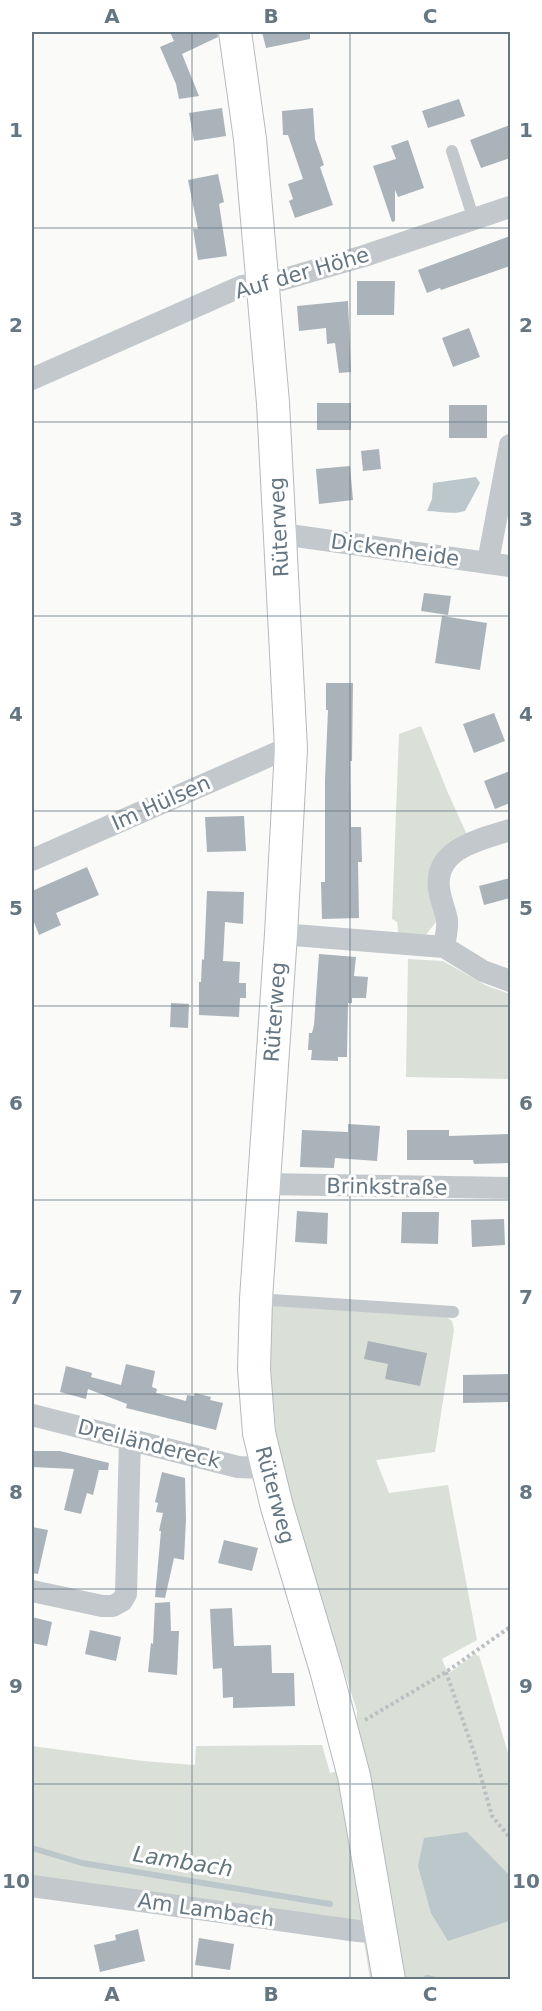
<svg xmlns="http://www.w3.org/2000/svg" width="542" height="2011" viewBox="0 0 542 2011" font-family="'DejaVu Sans',sans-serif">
	<rect width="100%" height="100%" fill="#fafaf8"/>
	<path fill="#dadfd7" d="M 421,726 L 448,793 L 468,837 L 461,840 L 436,922 L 424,937 L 399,938 L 397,922 L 392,919 L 399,734 Z
		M 408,959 L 443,961 L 487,986 L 510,994 L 510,1079 L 406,1077 Z
		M 272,1301 L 444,1315 L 452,1321 L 454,1330 L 435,1452 L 376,1460 L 389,1493 L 448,1485 L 477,1640 L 442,1659 L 448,1674 L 476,1653 L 477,1656 L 479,1655 L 510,1760 L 510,1979 L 370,1979 L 364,1941 L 32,1897 L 32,1746 L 143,1761 L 195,1765 L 196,1746 L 322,1745 L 330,1773 L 363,1765 L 356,1729 L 357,1711 L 296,1520 L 278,1452 L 268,1350 Z"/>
	<path fill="#bbc7cb" d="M 476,477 L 480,483 L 465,511 C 451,515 441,511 427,511 L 432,499 L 433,483 Z
		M 467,1832 L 510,1876 L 509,1921 L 448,1941 L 431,1913 L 418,1866 L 424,1838 Z"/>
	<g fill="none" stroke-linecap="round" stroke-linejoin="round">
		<path stroke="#bbc7cb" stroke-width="6" d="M 32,1848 L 82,1863 L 330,1904
			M 427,1978 L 436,1980"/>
	</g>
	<path fill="#aab3b9" d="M 170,32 L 217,32 L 218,37 L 182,54 L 199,96 L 179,99 L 176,84 L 160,47 L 174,41 Z
		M 262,32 L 310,32 L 310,39 L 266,48 Z
		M 459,99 L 465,116 L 428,128 L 422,111 Z
		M 222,108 L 226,136 L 194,141 L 189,113 Z
		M 313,108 L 315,139 L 324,165 L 320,167 L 333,205 L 295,218 L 289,201 L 293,199 L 288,184 L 303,179 L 288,135 L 283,135 L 282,111 Z
		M 510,125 L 510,158 L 481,168 L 470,140 Z
		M 408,140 L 424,188 L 398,197 L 395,190 L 395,221 L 392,222 L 373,166 L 396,159 L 391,146 Z
		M 218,174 L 224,202 L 219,204 L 227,256 L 198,260 L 193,229 L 198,229 L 188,180 Z
		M 510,236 L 510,266 L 441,290 L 440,288 L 427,293 L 418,270 Z
		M 357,281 L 395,281 L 394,315 L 357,315 Z
		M 348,301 L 351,372 L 339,373 L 335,343 L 327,344 L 326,328 L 299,331 L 297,306 Z
		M 469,328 L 480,357 L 453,367 L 442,338 Z
		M 317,403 L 351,403 L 351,430 L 317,430 Z
		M 449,405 L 487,405 L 487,438 L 449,438 Z
		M 379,449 L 381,469 L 363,471 L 361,451 Z
		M 350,466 L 353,500 L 319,504 L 316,469 Z
		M 424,593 L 451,596 L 448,615 L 421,611 Z
		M 442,616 L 487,623 L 480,670 L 435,663 Z
		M 326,683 L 353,683 L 352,761 L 350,761 L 351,827 L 361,827 L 362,862 L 358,862 L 359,918 L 322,919 L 321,882 L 325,882 L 325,780 L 328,710 L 326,710 Z
		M 494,713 L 505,741 L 474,753 L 463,724 Z
		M 510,771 L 510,803 L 495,809 L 484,781 Z
		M 244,816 L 246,851 L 207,852 L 205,817 Z
		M 87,867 L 99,895 L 56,913 L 61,925 L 39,935 L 32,917 L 32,891 Z
		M 510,878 L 510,898 L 484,905 L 479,886 Z
		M 207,891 L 244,892 L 243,924 L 225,922 L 223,961 L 240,962 L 239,983 L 246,983 L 246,998 L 240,998 L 239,1017 L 199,1015 L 199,982 L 201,982 L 202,959 L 204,960 Z
		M 319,954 L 356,957 L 354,976 L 368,977 L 366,998 L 352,998 L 352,1003 L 348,1003 L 347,1057 L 338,1057 L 338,1061 L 311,1060 L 312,1050 L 308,1050 L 309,1033 L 312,1033 L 314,1025 Z
		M 171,1003 L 189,1004 L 188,1028 L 170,1027 Z
		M 348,1124 L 380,1126 L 377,1161 L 335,1158 L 334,1168 L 300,1167 L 302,1130 L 348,1132 Z
		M 407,1130 L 449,1130 L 449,1136 L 510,1134 L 510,1163 L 474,1164 L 473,1160 L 407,1160 Z
		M 297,1211 L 328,1213 L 327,1244 L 295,1242 Z
		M 402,1212 L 439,1212 L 438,1244 L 401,1243 Z
		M 504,1219 L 505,1245 L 472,1247 L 471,1220 Z
		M 368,1341 L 427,1353 L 420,1386 L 385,1379 L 388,1364 L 364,1359 Z
		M 126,1364 L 155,1371 L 152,1387 L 157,1389 L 156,1393 L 186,1401 L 187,1395 L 194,1396 L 195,1393 L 211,1397 L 210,1400 L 223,1403 L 216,1430 L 126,1408 L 127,1404 L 88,1389 L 86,1399 L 60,1392 L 66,1366 L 92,1373 L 91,1377 L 121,1385 Z
		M 509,1374 L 509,1402 L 463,1403 L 463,1375 Z
		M 32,1451 L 60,1451 L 109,1463 L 108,1470 L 99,1470 L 93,1495 L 87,1493 L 81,1514 L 64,1510 L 74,1469 L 32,1467 Z
		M 162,1472 L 185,1478 L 186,1519 L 184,1560 L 174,1558 L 165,1598 L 155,1597 L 161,1531 L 159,1531 L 163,1513 L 156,1512 L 158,1503 L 155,1502 Z
		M 32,1527 L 48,1530 L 38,1574 L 32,1573 Z
		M 224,1540 L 258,1548 L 252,1571 L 218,1563 Z
		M 170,1602 L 171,1631 L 179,1631 L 177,1675 L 148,1672 L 151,1643 L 153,1644 L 155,1603 Z
		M 232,1608 L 234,1646 L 271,1645 L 272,1673 L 294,1673 L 295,1706 L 233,1708 L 233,1697 L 223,1698 L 222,1668 L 213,1669 L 210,1609 Z
		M 32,1617 L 52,1622 L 47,1646 L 32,1643 Z
		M 90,1630 L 121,1637 L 116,1661 L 85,1654 Z
		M 138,1929 L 145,1961 L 100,1972 L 94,1945 L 116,1940 L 115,1935 Z
		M 199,1938 L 234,1944 L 230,1970 L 195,1965 Z"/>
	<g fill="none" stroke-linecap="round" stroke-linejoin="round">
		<defs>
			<path id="secondary" d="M 235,32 L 250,139 L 273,403 L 291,749 L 281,934 L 256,1299 L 254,1369 L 259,1433 L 277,1507 L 326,1670 L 354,1776 L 389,1980"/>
		</defs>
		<use href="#secondary" stroke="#b3babf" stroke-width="34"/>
		<path stroke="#bbbfc2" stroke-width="4" stroke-dasharray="3 3" stroke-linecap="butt" d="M 446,1672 L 474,1752 L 492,1816 L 510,1838
			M 365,1720 L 446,1672 L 510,1627"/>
		<path stroke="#c3c8cc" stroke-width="12" d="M 452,151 L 474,220
			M 257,1299 L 453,1312"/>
		<path stroke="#c3c8cc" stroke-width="22" d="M 32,379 L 242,286 L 281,280 L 364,256 L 510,207
			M 279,536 L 296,536 L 510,566
			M 488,562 L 510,445
			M 32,860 L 276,753 L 291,749
			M 281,934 L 444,947 L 483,971 L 510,981
			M 444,947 C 445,939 448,928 447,920 C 445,909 440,899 439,888 C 434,848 482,839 510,830
			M 264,1184 L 510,1188
			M 32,1415 L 238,1467 L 266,1468
			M 32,1591 L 102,1606 L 113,1606 L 122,1601 L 126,1594 L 130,1439
			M 32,1886 L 358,1931 L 381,1933"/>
		<use href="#secondary" stroke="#fff" stroke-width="32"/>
	</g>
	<path fill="none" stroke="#657683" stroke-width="1.5" stroke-opacity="0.55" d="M 192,32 L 192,1980M 350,32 L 350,1980M 32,228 L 510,228M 32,422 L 510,422M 32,616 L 510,616M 32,811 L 510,811M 32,1006 L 510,1006M 32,1200 L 510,1200M 32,1394 L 510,1394M 32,1589 L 510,1589M 32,1784 L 510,1784"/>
	<g text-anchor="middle" stroke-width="6" stroke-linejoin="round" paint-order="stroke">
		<g font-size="21" fill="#657683" stroke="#fff">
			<text transform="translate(302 273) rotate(-16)" y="7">Auf der Höhe</text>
			<text transform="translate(279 527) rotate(-93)" y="7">Rüterweg</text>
			<text transform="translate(395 550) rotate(8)" y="7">Dickenheide</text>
			<text transform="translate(161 803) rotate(-24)" y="7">Im Hülsen</text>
			<text transform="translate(275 1012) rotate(-86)" y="7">Rüterweg</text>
			<text transform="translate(387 1187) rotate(1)" y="7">Brinkstraße</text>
			<text transform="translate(149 1444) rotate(14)" y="7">Dreiländereck</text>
			<text transform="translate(275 1495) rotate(75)" y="7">Rüterweg</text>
			<text transform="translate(206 1910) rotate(8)" y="7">Am Lambach</text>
		</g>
		<g font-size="22" font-style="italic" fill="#60757c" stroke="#fff">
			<text transform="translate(183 1861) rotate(9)" y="8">Lambach</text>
		</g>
	</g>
	<rect width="542" height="2011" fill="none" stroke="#ffffff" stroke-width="66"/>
	<rect x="33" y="33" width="476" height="1945" fill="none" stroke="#657683" stroke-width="2"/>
	<g font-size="20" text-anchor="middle" font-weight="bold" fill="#657683">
		<text x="112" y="23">A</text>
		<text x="271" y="23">B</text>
		<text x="430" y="23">C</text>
		<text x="16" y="137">1</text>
		<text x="526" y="137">1</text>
		<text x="16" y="332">2</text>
		<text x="526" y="332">2</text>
		<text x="16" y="526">3</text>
		<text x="526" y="526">3</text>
		<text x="16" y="721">4</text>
		<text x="526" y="721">4</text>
		<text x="16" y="915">5</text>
		<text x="526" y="915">5</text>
		<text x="16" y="1110">6</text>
		<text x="526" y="1110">6</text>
		<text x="16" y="1304">7</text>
		<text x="526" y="1304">7</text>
		<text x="16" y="1499">8</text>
		<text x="526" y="1499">8</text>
		<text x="16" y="1693">9</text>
		<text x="526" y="1693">9</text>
		<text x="16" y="1888">10</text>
		<text x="526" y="1888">10</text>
		<text x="112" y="2001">A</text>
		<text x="271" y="2001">B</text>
		<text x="430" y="2001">C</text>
	</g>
</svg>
